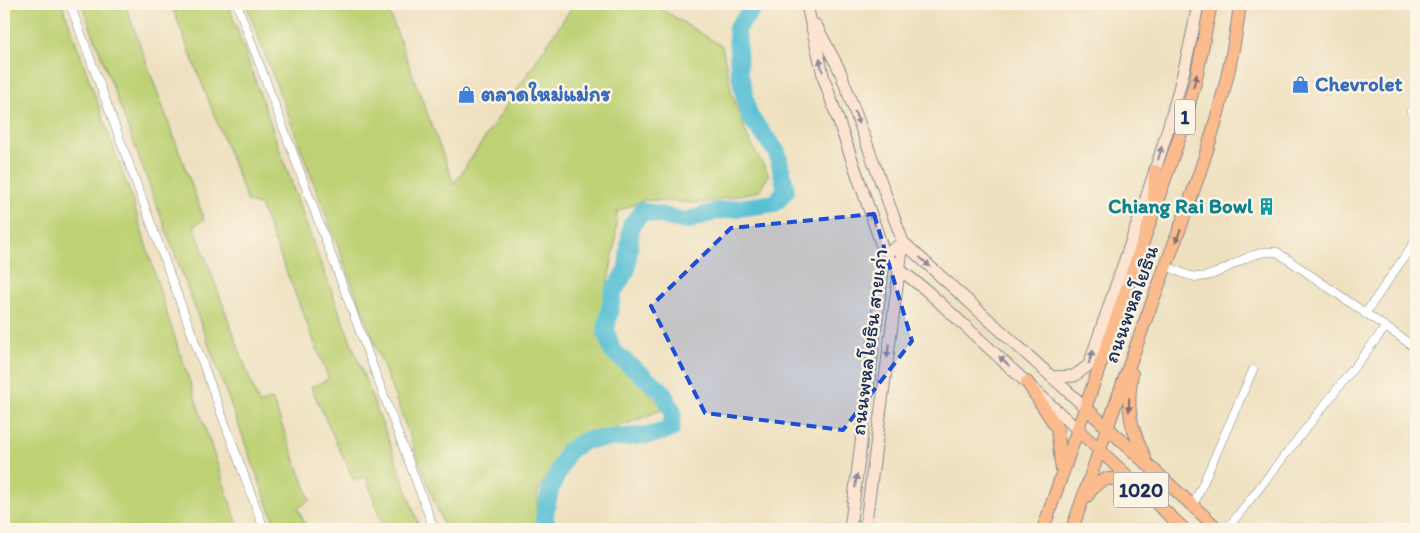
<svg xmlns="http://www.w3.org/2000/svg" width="1420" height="533" viewBox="0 0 1420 533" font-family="Itim,'Playpen Sans Thai',sans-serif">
	<rect width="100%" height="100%" fill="#fcf5e5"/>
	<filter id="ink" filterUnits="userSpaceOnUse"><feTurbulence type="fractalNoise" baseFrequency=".02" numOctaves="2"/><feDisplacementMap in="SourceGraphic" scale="10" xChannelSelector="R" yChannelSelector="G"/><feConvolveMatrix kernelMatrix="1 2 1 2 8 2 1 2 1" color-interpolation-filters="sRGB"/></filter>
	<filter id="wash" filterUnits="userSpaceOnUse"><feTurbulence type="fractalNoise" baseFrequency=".0096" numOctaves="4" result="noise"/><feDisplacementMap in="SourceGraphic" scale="20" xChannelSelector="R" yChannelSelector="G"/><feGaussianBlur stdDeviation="1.12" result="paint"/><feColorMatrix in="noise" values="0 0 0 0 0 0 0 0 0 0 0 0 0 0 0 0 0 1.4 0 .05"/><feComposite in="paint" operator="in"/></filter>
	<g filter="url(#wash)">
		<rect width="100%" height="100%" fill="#eee0bf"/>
		<path fill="#bed174" stroke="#6c8069" d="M 4,4 L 62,4 L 131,196 L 167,314 L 239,529 L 4,529 Z
			M 82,4 L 125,4 L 204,219 L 194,226 L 259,404 L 272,399 L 310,500 L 298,508 L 307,529 L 277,529 Z
			M 171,4 L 228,4 L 310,235 L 393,452 L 420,529 L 384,529 L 366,476 L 354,481 L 311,387 L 329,379 L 260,205 L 248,202 Z
			M 246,4 L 386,4 L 454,184 L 574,4 L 653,4 L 722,46 L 732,94 L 748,138 L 769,175 L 759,191 L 703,203 L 644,200 L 617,212 L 615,245 L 597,338 L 664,409 L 586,440 L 565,444 L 538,491 L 536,529 L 445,529 Z"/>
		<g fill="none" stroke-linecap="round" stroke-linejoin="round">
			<path stroke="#58c0d5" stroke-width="18" d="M 549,529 L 544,518 L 550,490 L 568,451 L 586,440 L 651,435 L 671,429 L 673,412 L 662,391 L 612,351 L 606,330 L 613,292 L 627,269 L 631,226 L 642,211 L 686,221 L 717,211 L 775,203 L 786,190 L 777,152 L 749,116 L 739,71 L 737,28 L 756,4"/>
		</g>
	</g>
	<g filter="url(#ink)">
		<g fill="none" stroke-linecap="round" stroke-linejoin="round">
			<defs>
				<path id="minor" d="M 70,4 L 264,529
					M 237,4 L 434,529
					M 1411,111 L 1416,122
					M 1166,266 C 1175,269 1186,276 1196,277 C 1223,278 1247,248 1277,252 L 1416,348
					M 1365,314 L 1416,240
					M 1193,506 L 1253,370
					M 1227,529 L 1385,328"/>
				<path id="secondary" d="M 808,10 L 824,79 L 885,255 L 899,269 L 926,290 L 1078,430
					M 816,25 L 840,71 L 903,242 L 1086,408
					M 1052,377 L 1074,376 L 1089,365 C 1128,246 1176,128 1198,4
					M 850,529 L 885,255 L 903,242
					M 865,529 L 903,242"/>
				<path id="primary" d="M 1154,198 L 1155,171
					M 1132,374 C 1126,409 1130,426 1145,458
					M 1027,382 L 1057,428 L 1062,470
					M 1086,408 L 1218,529
					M 1078,430 L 1184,529
					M 1087,496 C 1100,475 1111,475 1133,486
					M 1043,529 L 1181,133 L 1196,79 L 1211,4
					M 1072,529 C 1098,455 1123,381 1150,308 C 1187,210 1228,108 1240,4"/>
			</defs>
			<use href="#minor" stroke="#84888e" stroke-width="9"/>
			<use href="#secondary" stroke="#84888e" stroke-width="13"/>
			<use href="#primary" stroke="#84888e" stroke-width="14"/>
			<use href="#minor" stroke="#fff" stroke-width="8"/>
			<use href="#secondary" stroke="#fde4d1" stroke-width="11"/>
			<use href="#primary" stroke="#fbbb8c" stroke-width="12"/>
		</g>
		<defs><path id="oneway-solid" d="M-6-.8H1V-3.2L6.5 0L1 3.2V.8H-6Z" transform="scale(1.25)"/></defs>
		<g fill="#8c8a98">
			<use href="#oneway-solid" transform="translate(821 65) rotate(-103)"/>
			<use href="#oneway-solid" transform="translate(857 118) rotate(70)"/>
			<use href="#oneway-solid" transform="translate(1160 153) rotate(-75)"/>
			<use href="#oneway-solid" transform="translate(873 219) rotate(-108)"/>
			<use href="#oneway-solid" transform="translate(925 262) rotate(42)"/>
			<use href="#oneway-solid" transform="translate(888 351) rotate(97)"/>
			<use href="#oneway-solid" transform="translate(1091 357) rotate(-71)"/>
			<use href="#oneway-solid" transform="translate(1004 361) rotate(-137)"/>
			<use href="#oneway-solid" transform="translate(856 481) rotate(-83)"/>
		</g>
		<g fill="#806e73">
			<use href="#oneway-solid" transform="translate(1195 81) rotate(-76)"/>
			<use href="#oneway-solid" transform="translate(1178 236) rotate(111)"/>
			<use href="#oneway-solid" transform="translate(1129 405) rotate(91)"/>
		</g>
	</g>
	<path fill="#1d4ed8" fill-opacity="0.2" stroke="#1d4ed8" stroke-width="4" stroke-dasharray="10 6" stroke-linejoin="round" d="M 874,214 L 912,341 L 843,430 L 705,413 L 651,306 L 731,228 Z"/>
	<defs>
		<symbol id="shop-bare" viewBox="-9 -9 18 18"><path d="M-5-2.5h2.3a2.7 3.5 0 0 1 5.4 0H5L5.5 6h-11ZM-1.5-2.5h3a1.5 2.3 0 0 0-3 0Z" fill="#3f7fe0" stroke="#fcf5e5" stroke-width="2.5" paint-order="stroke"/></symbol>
		<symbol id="building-bare" viewBox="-9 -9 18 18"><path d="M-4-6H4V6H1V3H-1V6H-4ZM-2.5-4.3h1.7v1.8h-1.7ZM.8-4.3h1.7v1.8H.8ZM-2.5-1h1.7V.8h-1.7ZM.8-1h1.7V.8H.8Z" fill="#0f9aa8" stroke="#fcf5e5" stroke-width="2.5" paint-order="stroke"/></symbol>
	</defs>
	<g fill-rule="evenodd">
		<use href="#shop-bare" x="1288" y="72" width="25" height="25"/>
		<use href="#shop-bare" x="454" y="82" width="25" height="25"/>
		<use href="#building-bare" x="1254" y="194" width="25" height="25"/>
	</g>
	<g text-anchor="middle" stroke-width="5" stroke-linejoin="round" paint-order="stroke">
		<g fill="#fcf5e5" stroke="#5e6a86" stroke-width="1">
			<rect x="1175" y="99.5" width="20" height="35" rx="4"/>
			<rect x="1113.5" y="472.5" width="55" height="35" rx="4"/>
		</g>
		<g font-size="20" font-weight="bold" fill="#1b2f5e">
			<text x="1185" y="124">1</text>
			<text x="1141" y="497">1020</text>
		</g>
		<g font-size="21" font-weight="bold" fill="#366cbe" stroke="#fcf5e5" text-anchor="start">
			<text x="1315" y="91">Chevrolet</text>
			<text x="481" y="101">ตลาดใหม่แม่กร</text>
		</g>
		<g font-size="21" font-weight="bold" fill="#0d838f" stroke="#fcf5e5" text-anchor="end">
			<text x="1253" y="213">Chiang Rai Bowl</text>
		</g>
		<g font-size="21" fill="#1b2f5e" stroke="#fcf5e5">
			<text transform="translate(1131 304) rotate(-70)" y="7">ถนนพหลโยธิน</text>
			<text transform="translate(869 342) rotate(-83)" y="7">ถนนพหลโยธิน สายเก่า</text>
		</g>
	</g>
	<rect width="1420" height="533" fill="none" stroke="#fcf5e5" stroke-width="20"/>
</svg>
